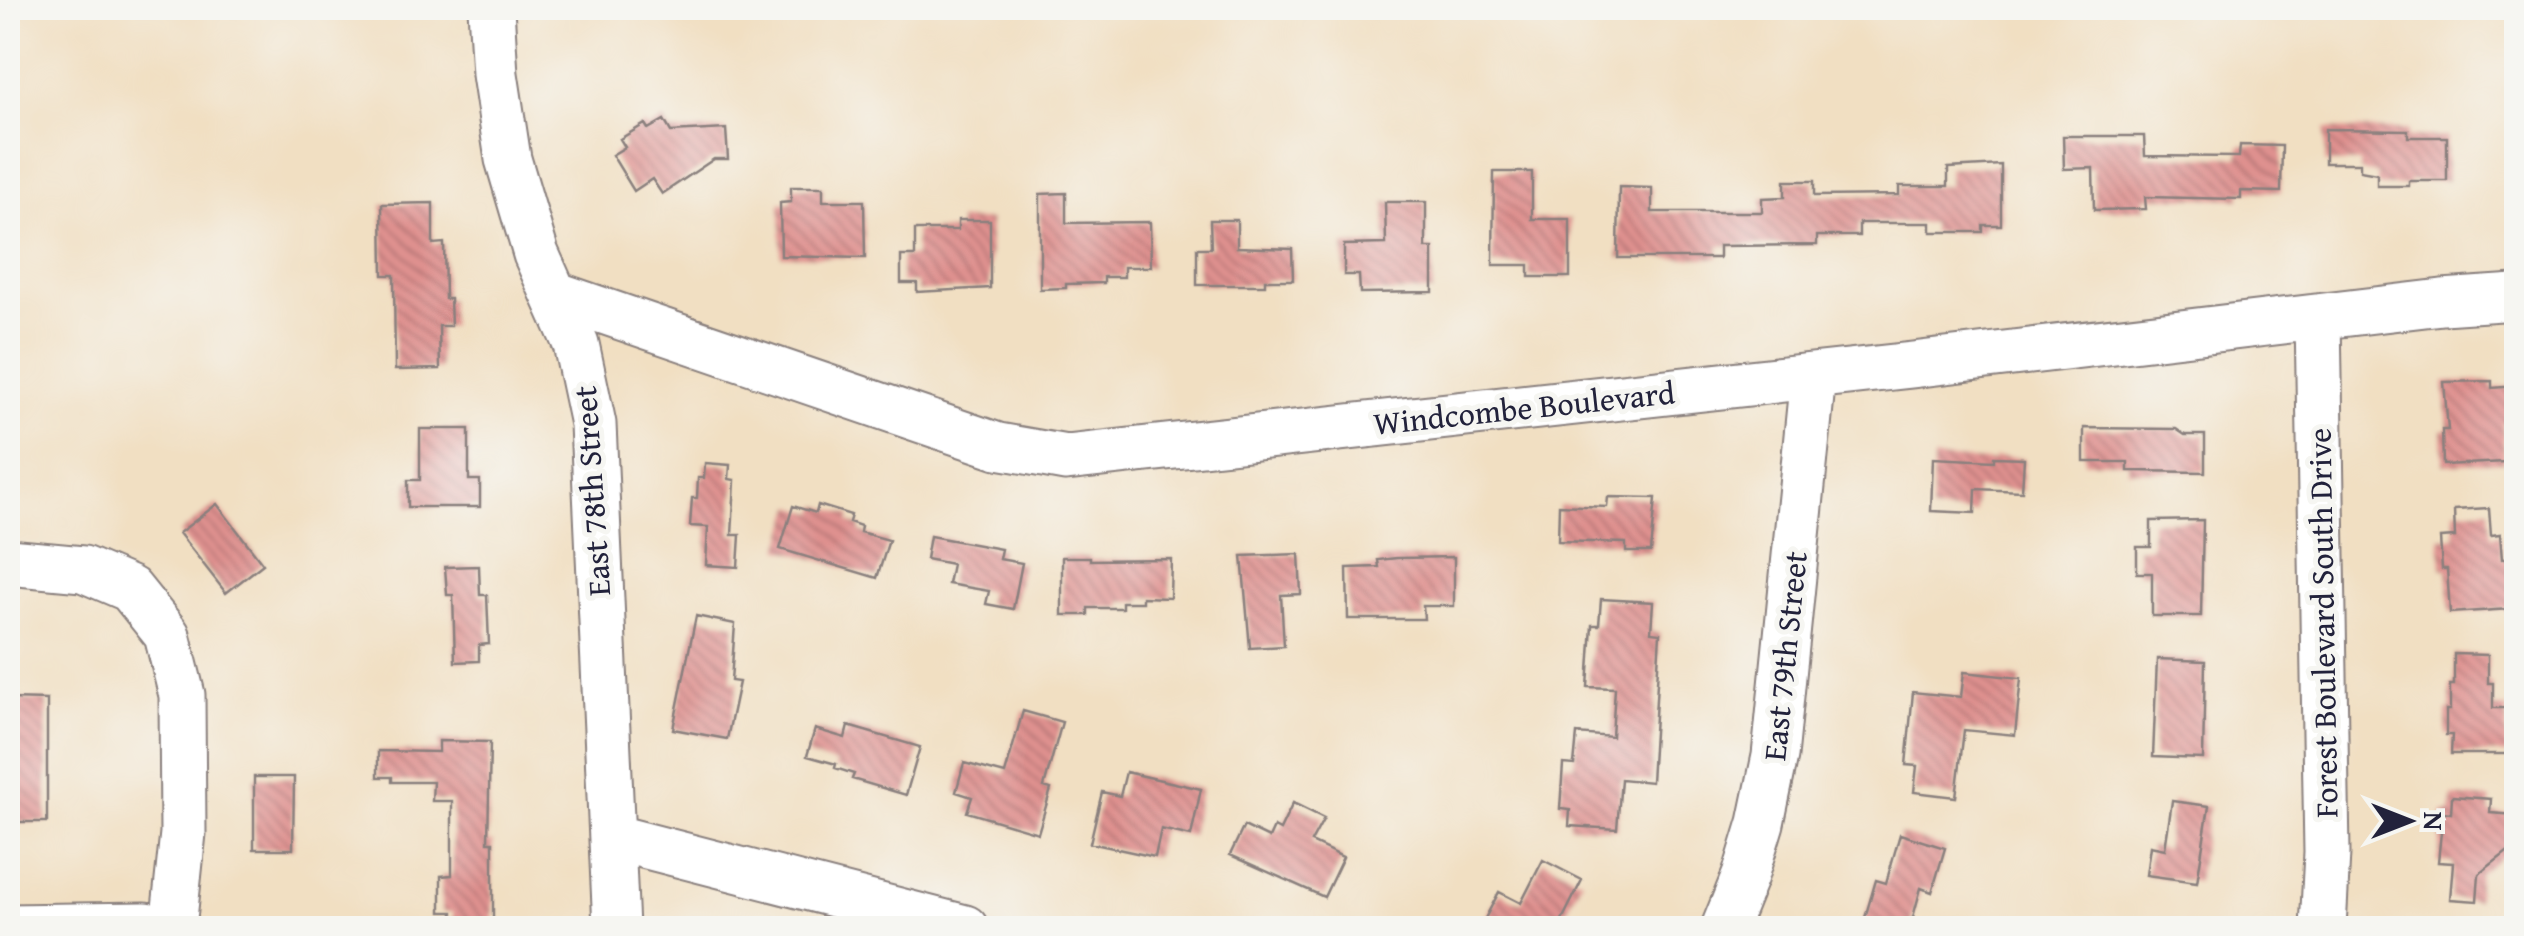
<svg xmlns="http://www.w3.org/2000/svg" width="2524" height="936" viewBox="0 0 2524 936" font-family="'Gentium Book Plus',serif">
	<defs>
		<pattern id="building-back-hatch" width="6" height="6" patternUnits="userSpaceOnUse" patternTransform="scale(2.5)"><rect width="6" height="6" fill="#df918f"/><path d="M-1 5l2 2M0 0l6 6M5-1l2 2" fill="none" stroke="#b47676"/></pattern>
	</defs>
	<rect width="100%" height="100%" fill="#f6f6f2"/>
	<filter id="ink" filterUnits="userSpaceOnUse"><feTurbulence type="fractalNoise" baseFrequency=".01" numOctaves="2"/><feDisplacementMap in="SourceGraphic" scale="20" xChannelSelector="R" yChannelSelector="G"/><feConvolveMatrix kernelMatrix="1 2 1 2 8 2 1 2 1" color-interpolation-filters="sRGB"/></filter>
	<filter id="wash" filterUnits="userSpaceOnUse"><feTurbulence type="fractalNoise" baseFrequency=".0048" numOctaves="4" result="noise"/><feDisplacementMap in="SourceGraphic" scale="40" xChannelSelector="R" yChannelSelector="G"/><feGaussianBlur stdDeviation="2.25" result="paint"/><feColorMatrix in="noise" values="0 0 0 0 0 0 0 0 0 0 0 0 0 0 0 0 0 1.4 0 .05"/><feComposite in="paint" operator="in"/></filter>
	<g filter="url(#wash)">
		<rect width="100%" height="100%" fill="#f1dfc2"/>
		<g id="blocks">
			<path fill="url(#building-back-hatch)" d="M 664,120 L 671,132 L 726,129 L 728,159 L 714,159 L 662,194 L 652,179 L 634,191 L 612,155 L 625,147 L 620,139 L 645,124 L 648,129 Z
				M 2325,129 L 2408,130 L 2408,137 L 2447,137 L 2447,181 L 2409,181 L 2409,186 L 2377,186 L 2377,174 L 2360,171 L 2360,163 L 2325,163 Z
				M 2063,136 L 2144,136 L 2145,156 L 2239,157 L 2240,145 L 2282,146 L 2281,192 L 2241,191 L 2241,199 L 2145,197 L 2146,209 L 2094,210 L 2093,168 L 2064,169 Z
				M 2001,165 L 2001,225 L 1983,225 L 1983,232 L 1931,232 L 1931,223 L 1859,223 L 1859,236 L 1817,236 L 1817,245 L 1719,246 L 1719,258 L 1618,258 L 1619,187 L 1652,188 L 1652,212 L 1762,212 L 1762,198 L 1785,197 L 1785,181 L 1814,181 L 1814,196 L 1899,195 L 1899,186 L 1948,186 L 1948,168 Z
				M 1494,172 L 1532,172 L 1532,219 L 1570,219 L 1570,277 L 1529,277 L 1529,265 L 1493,265 Z
				M 791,187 L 823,187 L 823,201 L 864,201 L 865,258 L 781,256 L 780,203 L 791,202 Z
				M 1066,193 L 1066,223 L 1150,222 L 1151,267 L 1124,267 L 1124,277 L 1104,277 L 1104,283 L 1066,284 L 1066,288 L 1040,289 L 1040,194 Z
				M 1385,202 L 1426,202 L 1426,248 L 1433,248 L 1433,292 L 1360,293 L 1359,275 L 1344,275 L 1344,245 L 1386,244 Z
				M 433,203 L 433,244 L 444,243 L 445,299 L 450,299 L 451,326 L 439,326 L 440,369 L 395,370 L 394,275 L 383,275 L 382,204 Z
				M 958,220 L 990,220 L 990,288 L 917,292 L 917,283 L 901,283 L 901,256 L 915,256 L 915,230 L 958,230 Z
				M 1210,220 L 1237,220 L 1237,247 L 1292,249 L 1293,280 L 1265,280 L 1265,285 L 1197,285 L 1197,248 L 1211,248 Z
				M 2492,381 L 2492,388 L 2516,386 L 2516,421 L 2503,422 L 2505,462 L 2443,465 L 2442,430 L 2448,430 L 2444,382 Z
				M 2084,428 L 2176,429 L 2185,435 L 2205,435 L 2205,472 L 2128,471 L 2128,462 L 2084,462 Z
				M 420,429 L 469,429 L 469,480 L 480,480 L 480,507 L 408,507 L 408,480 L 420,480 Z
				M 1994,457 L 2024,458 L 2022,491 L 1976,489 L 1975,513 L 1931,511 L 1933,458 L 1994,461 Z
				M 705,463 L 730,465 L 729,479 L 735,480 L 732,535 L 740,535 L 738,567 L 706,565 L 708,527 L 690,526 L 692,498 L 697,498 L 698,478 L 704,478 Z
				M 1608,497 L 1656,498 L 1651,552 L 1626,552 L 1626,543 L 1558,541 L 1559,505 L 1607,507 Z
				M 217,504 L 263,564 L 226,593 L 179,533 Z
				M 818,505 L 851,515 L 849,522 L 861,526 L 860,532 L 889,540 L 877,578 L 780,549 L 793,506 L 816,513 Z
				M 2489,508 L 2491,535 L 2500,534 L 2502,559 L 2516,558 L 2516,591 L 2509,591 L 2510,609 L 2450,613 L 2447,569 L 2442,569 L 2440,538 L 2455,537 L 2454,510 Z
				M 2203,520 L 2201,616 L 2152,616 L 2152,573 L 2137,573 L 2137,547 L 2151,547 L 2151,521 Z
				M 930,536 L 1001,549 L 999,559 L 1022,563 L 1013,609 L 986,604 L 989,591 L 948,584 L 952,564 L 926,559 Z
				M 1299,554 L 1301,594 L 1281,595 L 1284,646 L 1250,648 L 1242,556 Z
				M 1062,557 L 1090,557 L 1090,560 L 1171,559 L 1170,598 L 1142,597 L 1142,602 L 1122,602 L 1122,608 L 1088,608 L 1088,615 L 1062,615 Z
				M 1454,557 L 1454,606 L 1423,606 L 1424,619 L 1348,619 L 1347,568 L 1379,567 L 1378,560 L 1397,558 Z
				M 479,566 L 480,595 L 487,595 L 489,644 L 479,645 L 479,661 L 455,662 L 453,595 L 447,595 L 445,567 Z
				M 1601,599 L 1653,602 L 1651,632 L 1660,633 L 1651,782 L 1621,779 L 1617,829 L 1569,826 L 1570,810 L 1560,809 L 1563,764 L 1574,765 L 1577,734 L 1612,737 L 1615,688 L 1588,687 L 1592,625 L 1599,625 Z
				M 696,616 L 735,624 L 731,681 L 739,682 L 727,739 L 673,729 Z
				M 2454,654 L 2488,655 L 2488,683 L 2493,683 L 2493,708 L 2507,708 L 2507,754 L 2451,754 L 2452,735 L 2446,735 L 2446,710 L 2450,710 L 2450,685 L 2454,685 Z
				M 2157,659 L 2205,661 L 2203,759 L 2153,757 Z
				M 1964,672 L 2021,678 L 2015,735 L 1964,730 L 1956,797 L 1914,792 L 1917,766 L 1906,765 L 1913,692 L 1961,697 Z
				M 8,699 L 47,700 L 47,822 L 8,822 Z
				M 1023,711 L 1062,722 L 1044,787 L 1051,789 L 1038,833 L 967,812 L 972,797 L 956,792 L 964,763 L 1005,774 Z
				M 848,726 L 920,747 L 906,795 L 852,779 L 854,774 L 835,768 L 836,764 L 807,756 L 815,729 L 845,738 Z
				M 439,741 L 490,742 L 488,842 L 493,842 L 493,928 L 453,928 L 453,912 L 441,912 L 441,876 L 452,875 L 452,801 L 432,801 L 433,782 L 392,782 L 392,777 L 378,777 L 378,751 L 439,752 Z
				M 1126,772 L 1201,789 L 1191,836 L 1161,829 L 1155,857 L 1090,843 L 1102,792 L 1120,796 Z
				M 254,777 L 294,777 L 293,849 L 254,849 Z
				M 2452,796 L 2491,799 L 2490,813 L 2516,815 L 2515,853 L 2507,852 L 2479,874 L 2477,901 L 2450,899 L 2453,863 L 2438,862 L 2443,812 L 2451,813 Z
				M 2172,801 L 2209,806 L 2197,882 L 2146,875 L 2150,846 L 2165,849 Z
				M 1293,803 L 1324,818 L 1311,842 L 1343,857 L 1324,897 L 1230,855 L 1244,826 L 1269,838 L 1274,827 L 1280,830 Z
				M 1900,834 L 1945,848 L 1932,892 L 1921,888 L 1910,928 L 1862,928 L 1876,880 L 1886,883 Z
				M 1543,860 L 1582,880 L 1561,922 L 1573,928 L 1480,928 L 1499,892 L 1521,903 Z"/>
		</g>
	</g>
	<g filter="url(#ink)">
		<use href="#blocks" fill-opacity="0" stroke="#8a807e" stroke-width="2.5"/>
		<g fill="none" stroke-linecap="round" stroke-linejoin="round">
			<defs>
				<path id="minor" d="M 491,8 L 495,74 L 508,159 L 536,254 L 576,344 L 593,424 L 616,928
					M 554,294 L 998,446 L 1066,458 L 1912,365 L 2442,302 L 2516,297
					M 2318,317 L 2327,853 L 2323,928
					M 8,562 L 83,569 L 130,589 L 167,635 L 182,695 L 183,833 L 173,928
					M 612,837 L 965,928
					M 8,927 L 145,925 L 163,928
					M 1724,928 L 1745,876 L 1761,823 L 1775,756 L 1813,376"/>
			</defs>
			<use href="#minor" stroke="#8a807e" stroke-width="49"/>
			<use href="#minor" stroke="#fff" stroke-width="45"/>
		</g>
	</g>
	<g text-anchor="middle" stroke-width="10" stroke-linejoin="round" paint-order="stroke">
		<g font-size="32" fill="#22223b" stroke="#f6f6f2">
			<text transform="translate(1524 408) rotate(-6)" y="11">Windcombe Boulevard</text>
			<text transform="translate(592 491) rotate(-94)" y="11">East 78th Street</text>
			<text transform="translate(2323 623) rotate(-91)" y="11">Forest Boulevard South Drive</text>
			<text transform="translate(1785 656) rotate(-84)" y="11">East 79th Street</text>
		</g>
	</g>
	<rect width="2524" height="936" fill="none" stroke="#f6f6f2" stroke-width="40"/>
	<g transform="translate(2409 821) rotate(90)" stroke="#f6f6f2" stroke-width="8" paint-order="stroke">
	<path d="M0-8L18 38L0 25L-18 38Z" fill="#22223b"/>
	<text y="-15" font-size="28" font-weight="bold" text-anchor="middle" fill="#22223b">N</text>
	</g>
</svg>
